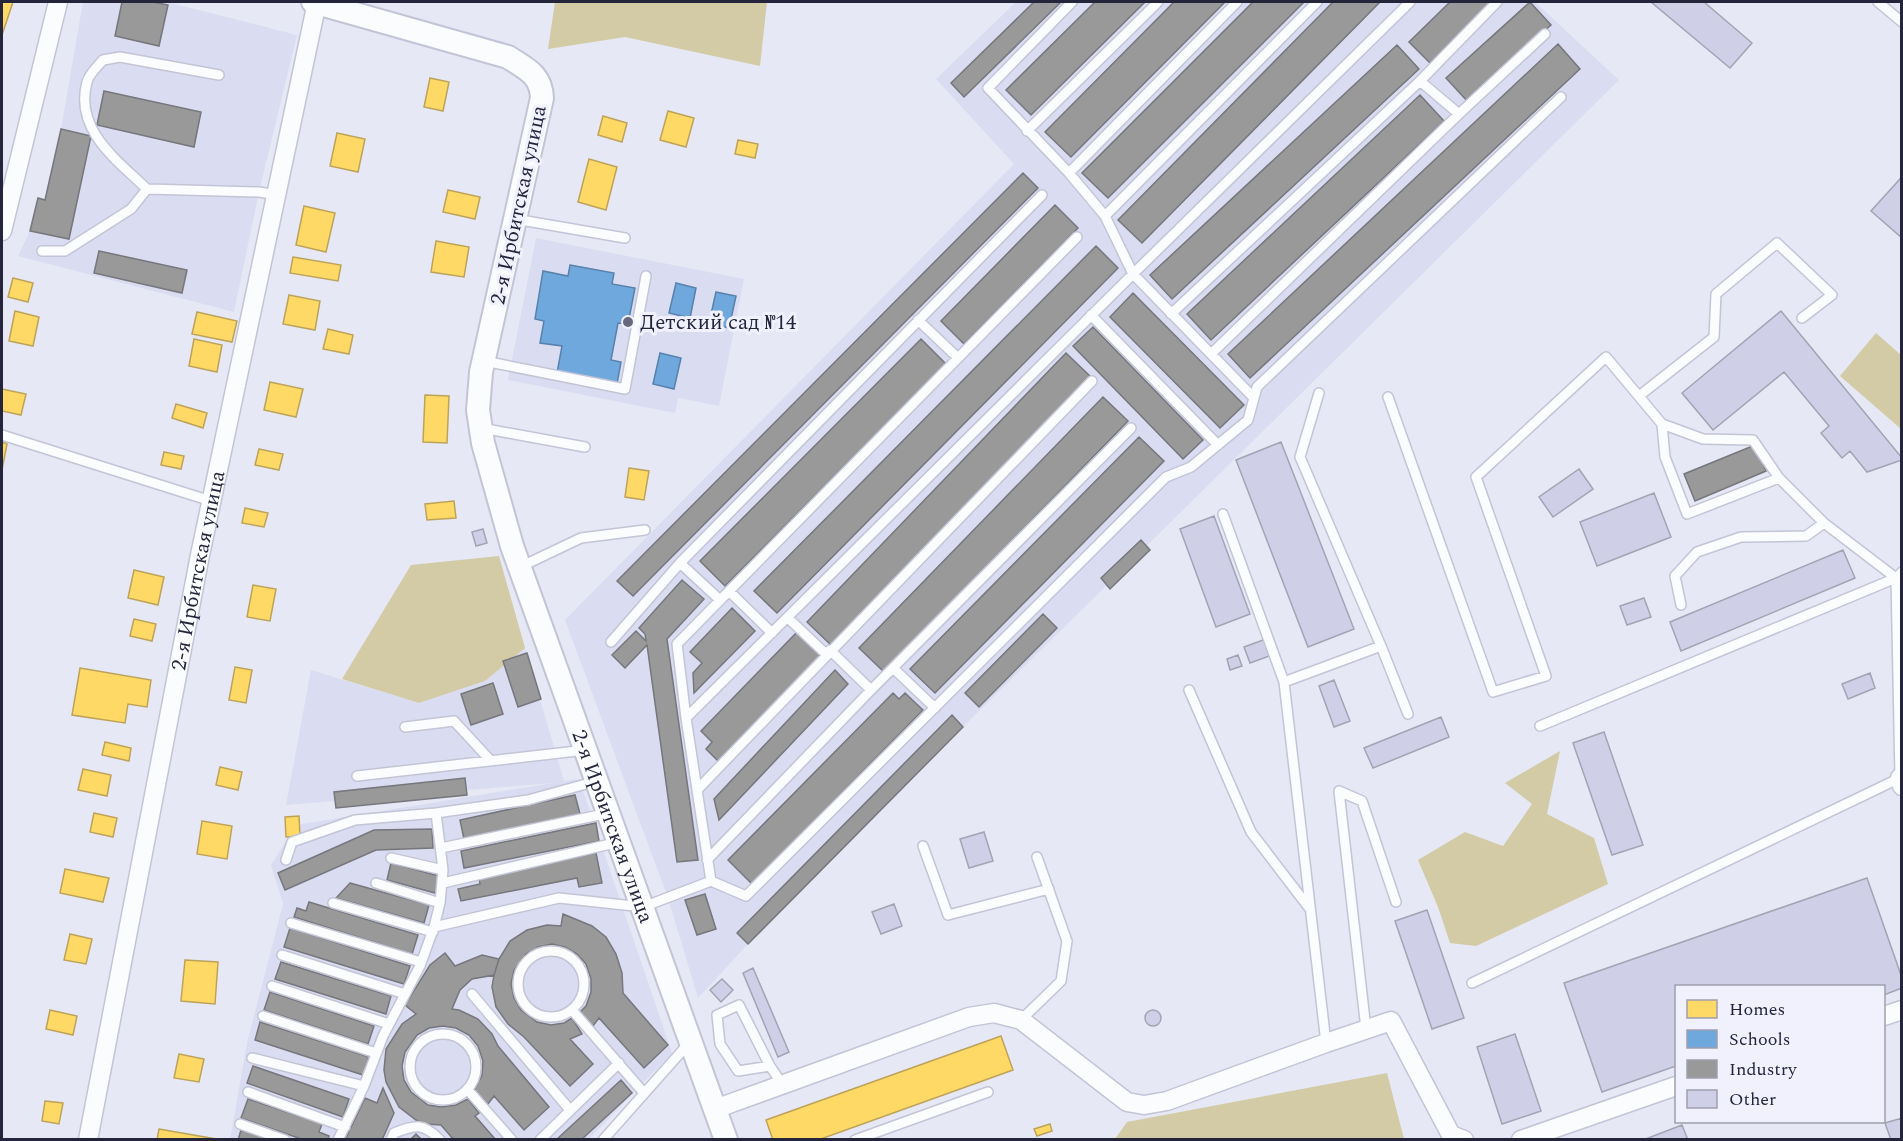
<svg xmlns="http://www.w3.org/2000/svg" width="1903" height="1141" viewBox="0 0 1903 1141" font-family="Spectral,serif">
	<rect width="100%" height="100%" fill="#e6e8f5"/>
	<path fill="#daddf1" d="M 83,2 L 167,2 L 297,35 L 259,192 L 234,312 L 18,256 L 30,231 L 38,198 L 45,200 L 61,129 Z
		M 1016,2 L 1535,2 L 1619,80 L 963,727 L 748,944 L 698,998 L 668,898 L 565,620 L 1014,164 L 936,79 Z
		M 536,238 L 744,279 L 719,406 L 678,398 L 675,413 L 508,380 Z
		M 525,648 L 564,781 L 579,779 L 672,1053 L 589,1139 L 230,1140 L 247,1043 L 283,904 L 271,865 L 296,825 L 553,783 L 286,805 L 311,670 L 419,703 L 485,681 Z"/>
	<path fill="#d2cba5" d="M 555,2 L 767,2 L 760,66 L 625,37 L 548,49 Z
		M 1876,333 L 1901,355 L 1901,429 L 1840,376 Z
		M 499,556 L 525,648 L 485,681 L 419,703 L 342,679 L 411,565 Z
		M 1560,751 L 1547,814 L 1594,838 L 1608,884 L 1476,946 L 1450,943 L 1438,907 L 1418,860 L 1465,832 L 1503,846 L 1532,804 L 1505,783 Z
		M 1387,1073 L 1404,1139 L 1115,1139 L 1127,1122 Z"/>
	<path fill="#ffd966" stroke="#bda359" stroke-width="1.5" d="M 2,2 L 13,2 L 2,35 Z
		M 430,78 L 449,82 L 443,111 L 424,107 Z
		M 668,111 L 694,118 L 686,147 L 660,140 Z
		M 603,116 L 627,123 L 622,142 L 598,135 Z
		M 337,133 L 365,139 L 358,172 L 330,166 Z
		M 738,140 L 758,144 L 755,158 L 735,154 Z
		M 589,159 L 617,167 L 606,210 L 578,202 Z
		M 448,190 L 480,197 L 475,219 L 443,212 Z
		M 304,206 L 335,213 L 326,252 L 296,245 Z
		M 436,241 L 469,247 L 464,277 L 431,272 Z
		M 293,257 L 341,265 L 338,281 L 290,273 Z
		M 13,278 L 33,283 L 28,302 L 8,297 Z
		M 289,295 L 320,301 L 315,330 L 283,324 Z
		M 15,311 L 39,317 L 33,346 L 9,341 Z
		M 197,312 L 237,321 L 232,342 L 192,334 Z
		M 328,329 L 353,335 L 349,354 L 323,349 Z
		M 194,339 L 222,345 L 217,372 L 189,366 Z
		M 270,382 L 303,389 L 296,417 L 264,410 Z
		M 2,389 L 26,394 L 21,415 L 2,411 Z
		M 425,395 L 449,396 L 447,443 L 423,442 Z
		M 176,404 L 207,413 L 203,428 L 172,418 Z
		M 2,442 L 7,444 L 2,470 Z
		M 259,449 L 283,454 L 279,470 L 255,465 Z
		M 164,452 L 184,456 L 181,469 L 161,465 Z
		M 629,468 L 649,471 L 644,500 L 625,497 Z
		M 454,501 L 456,518 L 427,520 L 425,504 Z
		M 245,508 L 268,513 L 264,527 L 242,523 Z
		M 134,570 L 164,577 L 158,605 L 128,598 Z
		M 253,585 L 276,589 L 270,621 L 247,617 Z
		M 134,619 L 156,624 L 152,641 L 130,636 Z
		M 235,667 L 252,670 L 246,703 L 229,700 Z
		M 80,668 L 151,680 L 147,707 L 128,704 L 125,723 L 72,715 Z
		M 105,742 L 131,748 L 129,761 L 102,755 Z
		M 220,767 L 242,772 L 238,790 L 216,785 Z
		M 83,769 L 111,775 L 107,796 L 78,790 Z
		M 94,813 L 117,818 L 113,837 L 90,832 Z
		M 299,816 L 300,836 L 286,837 L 285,817 Z
		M 202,821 L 232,826 L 227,859 L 197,854 Z
		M 65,869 L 109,878 L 103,902 L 60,893 Z
		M 70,934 L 92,939 L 86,964 L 64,960 Z
		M 185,960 L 218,962 L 215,1004 L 181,1001 Z
		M 50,1010 L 77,1016 L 73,1035 L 46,1029 Z
		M 1001,1036 L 1013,1070 L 818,1140 L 773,1140 L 766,1120 Z
		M 179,1054 L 204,1059 L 199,1082 L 174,1078 Z
		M 45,1101 L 63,1103 L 59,1124 L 42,1121 Z
		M 1050,1124 L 1052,1131 L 1037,1136 L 1034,1129 Z
		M 159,1129 L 216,1139 L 216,1140 L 157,1140 Z"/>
	<path fill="#6fa8dc" stroke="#5881ac" stroke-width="1.5" d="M 570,265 L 614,273 L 612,284 L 635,288 L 628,324 L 618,323 L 611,360 L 621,362 L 617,384 L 557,373 L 562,346 L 540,343 L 544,321 L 535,319 L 543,271 L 568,276 Z
		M 676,283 L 696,288 L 690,318 L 669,313 Z
		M 716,292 L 736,296 L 729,328 L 709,323 Z
		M 660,353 L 681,358 L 674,389 L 653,384 Z"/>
	<path fill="#999" stroke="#76767d" stroke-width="1.5" d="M 122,2 L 153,2 L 168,5 L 159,46 L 115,36 Z
		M 1034,2 L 1061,2 L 964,97 L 951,83 Z
		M 1095,2 L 1145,2 L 1031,115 L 1006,90 Z
		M 1174,2 L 1225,2 L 1071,157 L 1045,132 Z
		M 1253,2 L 1304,2 L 1108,198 L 1082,173 Z
		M 1333,2 L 1380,2 L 1142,243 L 1118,220 Z
		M 1450,2 L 1487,2 L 1489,4 L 1430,63 L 1409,42 Z
		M 1530,2 L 1551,25 L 1468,102 L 1446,78 Z
		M 1558,44 L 1580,69 L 1250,378 L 1228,354 Z
		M 1397,45 L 1419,69 L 1172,299 L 1150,275 Z
		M 104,91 L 201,112 L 194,147 L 97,125 Z
		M 1420,95 L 1444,121 L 1211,340 L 1187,314 Z
		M 61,129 L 91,136 L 69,239 L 30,231 L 38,198 L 45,200 Z
		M 1023,173 L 1038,188 L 633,596 L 617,581 Z
		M 1055,205 L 1078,228 L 964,344 L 941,321 Z
		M 1096,246 L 1118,268 L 777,613 L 754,591 Z
		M 99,251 L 187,270 L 182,293 L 94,273 Z
		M 1133,293 L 1244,405 L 1220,428 L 1110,317 Z
		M 1093,327 L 1203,440 L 1183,459 L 1073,346 Z
		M 921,339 L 946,364 L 725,586 L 700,561 Z
		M 1066,353 L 1091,377 L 832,646 L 807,622 Z
		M 1103,397 L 1128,421 L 884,672 L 859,648 Z
		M 1139,437 L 1164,461 L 935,693 L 910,669 Z
		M 1755,445 L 1766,471 L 1695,501 L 1684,474 Z
		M 1141,540 L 1150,550 L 1110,589 L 1101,578 Z
		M 682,580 L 704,599 L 667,639 L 698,860 L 677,862 L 647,645 L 625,668 L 612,655 L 636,631 L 646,641 L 645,634 L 639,628 Z
		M 732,608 L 755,631 L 694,693 L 693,673 L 702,663 L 690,652 Z
		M 1043,614 L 1057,628 L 979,707 L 965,693 Z
		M 797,632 L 821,656 L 718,761 L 706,749 L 712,742 L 701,731 Z
		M 527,653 L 541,699 L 518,707 L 503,661 Z
		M 835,670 L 848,684 L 719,820 L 714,799 Z
		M 493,683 L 503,714 L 471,725 L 461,694 Z
		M 893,693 L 899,699 L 905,693 L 923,710 L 752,884 L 728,860 Z
		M 952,715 L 963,727 L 748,944 L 737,933 Z
		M 465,778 L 467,795 L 336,808 L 334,792 Z
		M 575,795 L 580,814 L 464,839 L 460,820 Z
		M 596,823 L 599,841 L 464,868 L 461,851 Z
		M 432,829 L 433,848 L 376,850 L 285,890 L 278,873 L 374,830 Z
		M 596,853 L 602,883 L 579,887 L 577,878 L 461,901 L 458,889 L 480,884 L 479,877 Z
		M 391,863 L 439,876 L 435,893 L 387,880 Z
		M 350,883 L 429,905 L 424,923 L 336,898 Z
		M 705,894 L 716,929 L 697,935 L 685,900 Z
		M 309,902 L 418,935 L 412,954 L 294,917 L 297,908 L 306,911 Z
		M 563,914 L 592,926 L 606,937 L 616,954 L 622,973 L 623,993 L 668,1045 L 644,1068 L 599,1018 L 592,1027 L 579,1013 L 586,1006 L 591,992 L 591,979 L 586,964 L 577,954 L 565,947 L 552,944 L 538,947 L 526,954 L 514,970 L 511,984 L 514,998 L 521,1010 L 537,1022 L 551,1025 L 564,1023 L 572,1018 L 582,1034 L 570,1039 L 593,1064 L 570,1086 L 524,1037 L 508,1024 L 496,1007 L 492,987 L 494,975 L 499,959 L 510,941 L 527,930 L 547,925 L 561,926 Z
		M 290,928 L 410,966 L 404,984 L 284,947 Z
		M 445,953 L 455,966 L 482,955 L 499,959 L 494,975 L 472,979 L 460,990 L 452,1009 L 459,1010 L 478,1019 L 492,1034 L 498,1046 L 549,1107 L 524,1130 L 494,1096 L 488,1104 L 474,1091 L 482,1075 L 483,1061 L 478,1046 L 469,1035 L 456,1028 L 443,1026 L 429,1028 L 417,1035 L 405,1052 L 402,1066 L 404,1080 L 411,1092 L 428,1105 L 441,1107 L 456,1105 L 468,1099 L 479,1113 L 475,1116 L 496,1140 L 454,1140 L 441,1125 L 426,1124 L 416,1120 L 399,1107 L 386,1082 L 384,1070 L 386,1049 L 402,1024 L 416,1014 L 405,1005 L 430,965 Z
		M 281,962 L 391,996 L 386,1014 L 275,979 Z
		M 270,992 L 374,1026 L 368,1044 L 264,1010 Z
		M 260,1022 L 369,1057 L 363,1075 L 255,1040 Z
		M 253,1066 L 349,1099 L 343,1117 L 247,1083 Z
		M 621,1080 L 632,1093 L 581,1140 L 556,1140 Z
		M 383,1088 L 394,1113 L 382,1140 L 345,1140 L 365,1098 L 377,1103 Z
		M 248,1099 L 322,1124 L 319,1132 L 329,1136 L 328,1140 L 304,1140 L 241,1118 Z
		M 241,1130 L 270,1140 L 238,1140 Z
		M 416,1134 L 422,1140 L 410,1140 Z"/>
	<path fill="#cfd0e7" stroke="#a2a4b4" stroke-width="1.5" d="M 1651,2 L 1704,2 L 1752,43 L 1730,68 Z
		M 1900,179 L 1902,180 L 1902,238 L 1871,211 Z
		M 1781,311 L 1902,458 L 1902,460 L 1867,472 L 1850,451 L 1842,458 L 1821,433 L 1829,426 L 1784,372 L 1713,430 L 1682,393 Z
		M 1281,442 L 1354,629 L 1308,647 L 1236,460 Z
		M 1579,469 L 1593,489 L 1553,517 L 1539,497 Z
		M 1654,493 L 1671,537 L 1597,566 L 1580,522 Z
		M 1214,516 L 1250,614 L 1216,627 L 1180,529 Z
		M 483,529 L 487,543 L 476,546 L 472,532 Z
		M 1843,550 L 1855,578 L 1681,651 L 1670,622 Z
		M 1644,598 L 1651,617 L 1627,625 L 1620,606 Z
		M 1266,639 L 1272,655 L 1250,663 L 1244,647 Z
		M 1238,655 L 1242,666 L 1230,670 L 1227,659 Z
		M 1870,673 L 1875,688 L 1848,699 L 1842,684 Z
		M 1334,680 L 1350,721 L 1334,727 L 1319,686 Z
		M 1441,717 L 1449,737 L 1373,768 L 1364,748 Z
		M 1604,732 L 1643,845 L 1612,855 L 1573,743 Z
		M 984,832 L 993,861 L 969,868 L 960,839 Z
		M 1867,878 L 1902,978 L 1902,988 L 1884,995 L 1884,986 L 1676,986 L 1676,1066 L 1602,1092 L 1564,983 Z
		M 894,904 L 902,926 L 881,934 L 872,912 Z
		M 1427,910 L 1464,1018 L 1432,1029 L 1395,921 Z
		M 753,968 L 789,1052 L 778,1057 L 743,973 Z
		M 722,979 L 733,990 L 721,1002 L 710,990 Z
		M1145 1018a8 8 0 1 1 16 0a8 8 0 1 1-16 0Z
		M 1515,1034 L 1541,1111 L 1502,1124 L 1477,1047 Z
		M 1902,1118 L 1902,1140 L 1891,1140 L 1885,1123 Z
		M 1682,1125 L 1688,1140 L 1643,1140 Z"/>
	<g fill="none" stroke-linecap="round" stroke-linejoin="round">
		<defs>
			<path id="service" d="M 1072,2 L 988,88 L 1069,173 L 1105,216 L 1133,274 L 1254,398
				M 1878,2 L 1902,22
				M 1420,81 L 1459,114
				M 1027,131 L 1158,2
				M 1069,173 L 1237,2
				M 147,189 C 117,160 74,130 87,82 C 89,74 98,66 103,60 L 120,57 L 219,75
				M 1105,216 L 1317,2
				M 515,219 L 625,238
				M 42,251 L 65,251 L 131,209 L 147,189 L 259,192 L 277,195
				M 1171,314 L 1420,81 L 1497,2
				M 1091,315 L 1218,445
				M 918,320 L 958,358
				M 1211,354 L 1459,114 L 1545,34
				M 484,361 L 625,389 L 646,276
				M 1319,393 L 1300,457 L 1381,646 L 1408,714
				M 1639,396 L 1714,337 L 1716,294 L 1777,243 L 1832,295 L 1802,318
				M 1388,397 L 1493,692 L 1546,676 L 1476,477 L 1606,357 L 1662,424 L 1703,439 L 1753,440 L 1779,478 L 1824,523 L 1896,578 L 1540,726
				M 1662,424 L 1665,457 L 1687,514 L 1779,478
				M 481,428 L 585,447
				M 2,435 L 211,501
				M 1223,514 L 1284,682
				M 680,563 L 720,600
				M 520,567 L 581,538 L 645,530
				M 729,591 L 772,633
				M 1681,605 L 1675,576 L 1697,552 L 1741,537 L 1806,536 L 1824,523
				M 788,618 L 826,654
				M 611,642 L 680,563 L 1042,195
				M 830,650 L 871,690
				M 893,668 L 935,708
				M 1189,690 L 1251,832 L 1310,909
				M 686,718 L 677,644 L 1077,237
				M 405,727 L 454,721 L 491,761
				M 357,776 L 586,750
				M 697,790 L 1092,381
				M 923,846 L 948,915 L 1049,889
				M 441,848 L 609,813
				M 391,858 L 443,870
				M 286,860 L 292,842 L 355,820 L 436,813 L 528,800 L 597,781
				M 707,860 L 871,690 L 1131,428
				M 711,881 L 686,718 L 1133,274 L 1410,2
				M 376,883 L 440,903
				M 443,883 L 619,842
				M 333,903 L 433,932
				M 291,923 L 421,962
				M 434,927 L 559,898 L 643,907 L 711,881 L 746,896 L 1166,477 L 1191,467 L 1248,420 L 1257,387 L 1561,97
				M518 984a33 33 0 1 1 66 0a33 33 0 1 1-66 0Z
				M 282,955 L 405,994
				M 1472,983 L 1900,778 L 1896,578 L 1902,572
				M 272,986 L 389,1024
				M 472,994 L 570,1110
				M 572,1010 L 644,1093
				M 263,1016 L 376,1053
				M 1021,1020 L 1061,981 L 1067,941 L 1037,857
				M 1366,1029 L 1339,791 L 1362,801 L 1396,902
				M410 1067a33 33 0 1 1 66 0a33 33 0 1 1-66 0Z
				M 1326,1043 L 1284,682 L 1381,646
				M 252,1058 L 364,1086
				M 770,1066 L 738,1071 L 720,1044 L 717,1015 L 739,1005 L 770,1066 L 782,1084
				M 467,1089 L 512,1140
				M 248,1092 L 345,1127
				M 240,1124 L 285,1140
				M 338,1140 L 364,1086 L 383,1036 L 420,966 L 434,927 L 440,903 L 443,870 L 436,813
				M 391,1140 L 394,1133 C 415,1125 423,1122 440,1140
				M 540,1140 L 619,1063
				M 603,1140 L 689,1043
				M 855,1140 L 988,1092"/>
			<g id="minor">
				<path d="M 2,231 L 58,2"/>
				<path d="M 1900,778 L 1902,786"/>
				<path d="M 1884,1016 L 1902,1010"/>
				<path d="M 715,1109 L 969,1017 L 994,1013 L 1021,1020 L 1127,1102 L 1144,1105 L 1167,1101 L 1326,1043 L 1391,1021 L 1451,1135 L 1464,1140"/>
				<path id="s1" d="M 88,1140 L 200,555 L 317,2"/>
				<path d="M 1521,1140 L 1676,1086"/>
			</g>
			<g id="tertiary">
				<path id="s2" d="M 313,2 L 508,57 C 526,69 541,74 542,98 L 481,372 L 478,410 L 483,443 L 512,546 L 726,1140"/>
			</g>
		</defs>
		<use href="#service" stroke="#c3c4d6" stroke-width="12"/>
		<use href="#minor" stroke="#c3c4d6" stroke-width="21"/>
		<use href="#tertiary" stroke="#c3c4d6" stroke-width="26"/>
		<use href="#service" stroke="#fbfcfe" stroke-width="9"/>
		<use href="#minor" stroke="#fbfcfe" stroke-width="18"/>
		<use href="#tertiary" stroke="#fbfcfe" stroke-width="22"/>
	</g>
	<circle fill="#68697c" stroke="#f0f1fd" stroke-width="2" cx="628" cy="322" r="6"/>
	<g text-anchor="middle" stroke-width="6" stroke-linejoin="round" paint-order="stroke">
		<g font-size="21" fill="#24253b" stroke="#f0f1fd">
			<text transform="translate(518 205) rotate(-78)" y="7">2-я Ирбитская улица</text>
			<text dy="7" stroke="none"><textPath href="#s1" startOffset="580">2-я Ирбитская улица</textPath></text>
			<text dy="7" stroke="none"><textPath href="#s2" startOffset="1016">2-я Ирбитская улица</textPath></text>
		</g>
		<g font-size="21" fill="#24253b" stroke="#f0f1fd" text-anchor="start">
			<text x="640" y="329">Детский сад №14</text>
		</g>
	</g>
	<rect width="1903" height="1141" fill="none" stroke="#24253b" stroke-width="6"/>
	<rect x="1675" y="985" width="210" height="138" fill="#f0f1fd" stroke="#9e9faf" stroke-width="1.5"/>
	<rect x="1687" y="1000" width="30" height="18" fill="#ffd966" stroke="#9e9faf" stroke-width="1.5"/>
	<text x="1729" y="1015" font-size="18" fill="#24253b">Homes</text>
	<rect x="1687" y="1030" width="30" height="18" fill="#6fa8dc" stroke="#9e9faf" stroke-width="1.5"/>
	<text x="1729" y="1045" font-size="18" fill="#24253b">Schools</text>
	<rect x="1687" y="1060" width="30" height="18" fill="#999999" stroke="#9e9faf" stroke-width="1.5"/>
	<text x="1729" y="1075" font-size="18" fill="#24253b">Industry</text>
	<rect x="1687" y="1090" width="30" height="18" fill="#cfd0e7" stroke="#9e9faf" stroke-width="1.5"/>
	<text x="1729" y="1105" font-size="18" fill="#24253b">Other</text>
</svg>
